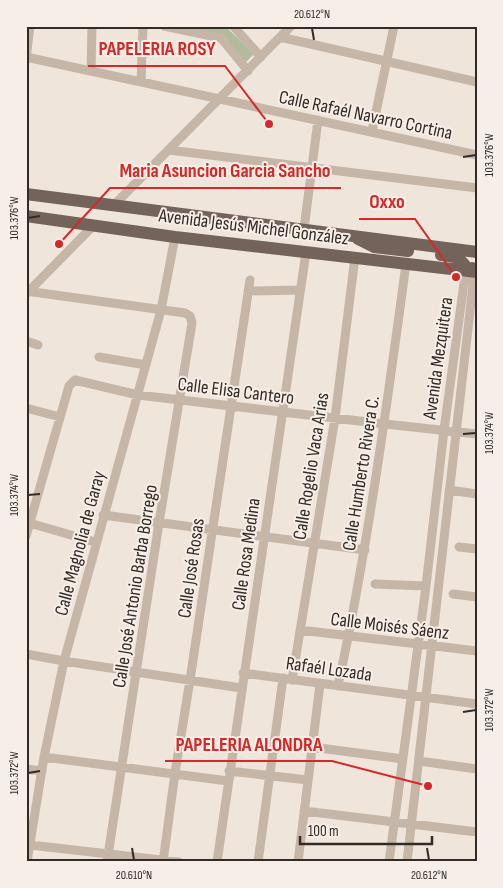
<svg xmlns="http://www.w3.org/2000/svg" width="503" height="888" viewBox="0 0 503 888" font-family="'Sofia Sans Condensed',sans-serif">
	<rect width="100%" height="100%" fill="#efe5db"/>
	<path fill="#b1bc9c" d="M 181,26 L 225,26 L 254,54 L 246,62 L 221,35 Z"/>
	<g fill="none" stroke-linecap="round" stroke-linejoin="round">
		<path stroke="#c5b6a8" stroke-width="9" d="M 164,26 L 221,38 L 248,71
			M 233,26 L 261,57
			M 280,37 L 477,82
			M 26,57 L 477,155
			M 26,59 L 30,26
			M 91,71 L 92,26
			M 141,82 L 143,26
			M 372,131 L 394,26
			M 169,150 L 477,188
			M 113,206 L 291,26
			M 304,229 L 318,120
			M 26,291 L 185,313 L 190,316 L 192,323 L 159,523 L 107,862
			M 248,291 L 300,290
			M 27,293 L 94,225
			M 26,341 L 38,345
			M 99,357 L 146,365
			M 26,408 L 60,417
			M 449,490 L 477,494
			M 103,515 L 365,550
			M 26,522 L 95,542
			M 26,536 L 69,386 L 75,380 L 138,395 L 385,424 L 477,434
			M 459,547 L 477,549
			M 375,584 L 426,586
			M 453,594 L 477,597
			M 300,630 L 477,651
			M 26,654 L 64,661 L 241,688
			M 243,673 L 477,704
			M 292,680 L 335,418 L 355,257
			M 338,686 C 368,546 387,405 406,264
			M 312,747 L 403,759
			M 44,757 L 228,781
			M 419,761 L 477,769
			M 26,769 L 42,771
			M 229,771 L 308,780
			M 304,811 L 477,832
			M 30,845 L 179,862
			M 27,862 L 44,757 L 64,661 L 161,310 L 175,237
			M 163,862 L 175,773 L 190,680 L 250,280
			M 217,862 L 306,252
			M 258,862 L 283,678
			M 298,862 L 320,684
			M 389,862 L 426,586 L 444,430 L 464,283 L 469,271
			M 407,862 L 473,285 L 469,271"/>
		<path stroke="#74635a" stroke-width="12" d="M 26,194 L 477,252
			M 26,216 L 175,237 L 477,272
			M 358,239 L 374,247 L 408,251
			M 441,255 C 457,257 460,257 469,271 L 472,268"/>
	</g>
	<path fill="none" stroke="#332b27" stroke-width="2" d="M 312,28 L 314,40M 463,157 L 476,155M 28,218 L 40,216M 463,434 L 476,433M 28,495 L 40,494M 463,712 L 476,710M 28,773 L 40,771M 132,848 L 134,860M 427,848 L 429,860"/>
	<g text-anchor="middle" stroke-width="4" stroke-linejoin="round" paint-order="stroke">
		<g font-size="19" fill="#332b27" stroke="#f7efe7">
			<text transform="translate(366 114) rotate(12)" y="7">Calle Rafaél Navarro Cortina</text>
			<text transform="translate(254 226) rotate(7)" y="7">Avenida Jesús Michel González</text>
			<text transform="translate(437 358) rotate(-82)" y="7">Avenida Mezquitera</text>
			<text transform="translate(236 390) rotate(7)" y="7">Calle Elisa Cantero</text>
			<text transform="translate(310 466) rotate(-81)" y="7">Calle Rogelio Vaca Arias</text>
			<text transform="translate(360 473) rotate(-81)" y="7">Calle Humberto Rivera C.</text>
			<text transform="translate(79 543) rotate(-75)" y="7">Calle Magnolia de Garay</text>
			<text transform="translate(245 554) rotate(-82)" y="7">Calle Rosa Medina</text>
			<text transform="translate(190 568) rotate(-82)" y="7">Calle José Rosas</text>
			<text transform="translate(134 586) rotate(-81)" y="7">Calle José Antonio Barba Borrego</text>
			<text transform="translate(390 625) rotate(7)" y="7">Calle Moisés Sáenz</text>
			<text transform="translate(329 668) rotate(8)" y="7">Rafaél Lozada</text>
		</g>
	</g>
	<path fill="none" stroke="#d62828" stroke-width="2" d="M269 124L225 66H88M59 244L110 188H341M456 277L415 219H359M428 786L332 761H165"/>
	<g fill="#d62828" stroke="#f7efe7" stroke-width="2">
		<circle cx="269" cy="124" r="5"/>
		<circle cx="59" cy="244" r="5"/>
		<circle cx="456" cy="277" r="5"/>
		<circle cx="428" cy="786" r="5"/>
	</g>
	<g font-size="20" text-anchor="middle" font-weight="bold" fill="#d62828" stroke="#f7efe7" stroke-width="4" stroke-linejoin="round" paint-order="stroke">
		<text x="157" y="55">PAPELERIA ROSY</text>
		<text x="225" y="177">Maria Asuncion Garcia Sancho</text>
		<text x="387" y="208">Oxxo</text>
		<text x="249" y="751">PAPELERIA ALONDRA</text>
	</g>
	<rect width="503" height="888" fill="none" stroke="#f7efe7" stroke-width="55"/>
	<path d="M300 836v8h132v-8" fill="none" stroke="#332b27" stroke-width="2.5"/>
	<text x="308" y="836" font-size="15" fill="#332b27" stroke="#f7efe7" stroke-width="4" paint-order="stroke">100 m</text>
	<rect x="28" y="28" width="448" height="832" fill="none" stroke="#332b27" stroke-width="2"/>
	<g font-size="12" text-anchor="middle" fill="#332b27">
		<text x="312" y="18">20.612°N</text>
		<text transform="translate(489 155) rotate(-90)" y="4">103.376°W</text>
		<text transform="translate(14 218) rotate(-90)" y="4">103.376°W</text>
		<text transform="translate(489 433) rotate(-90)" y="4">103.374°W</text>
		<text transform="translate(14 495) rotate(-90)" y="4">103.374°W</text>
		<text transform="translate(489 710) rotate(-90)" y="4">103.372°W</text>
		<text transform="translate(14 773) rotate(-90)" y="4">103.372°W</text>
		<text x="134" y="879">20.610°N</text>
		<text x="429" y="879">20.612°N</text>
	</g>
</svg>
